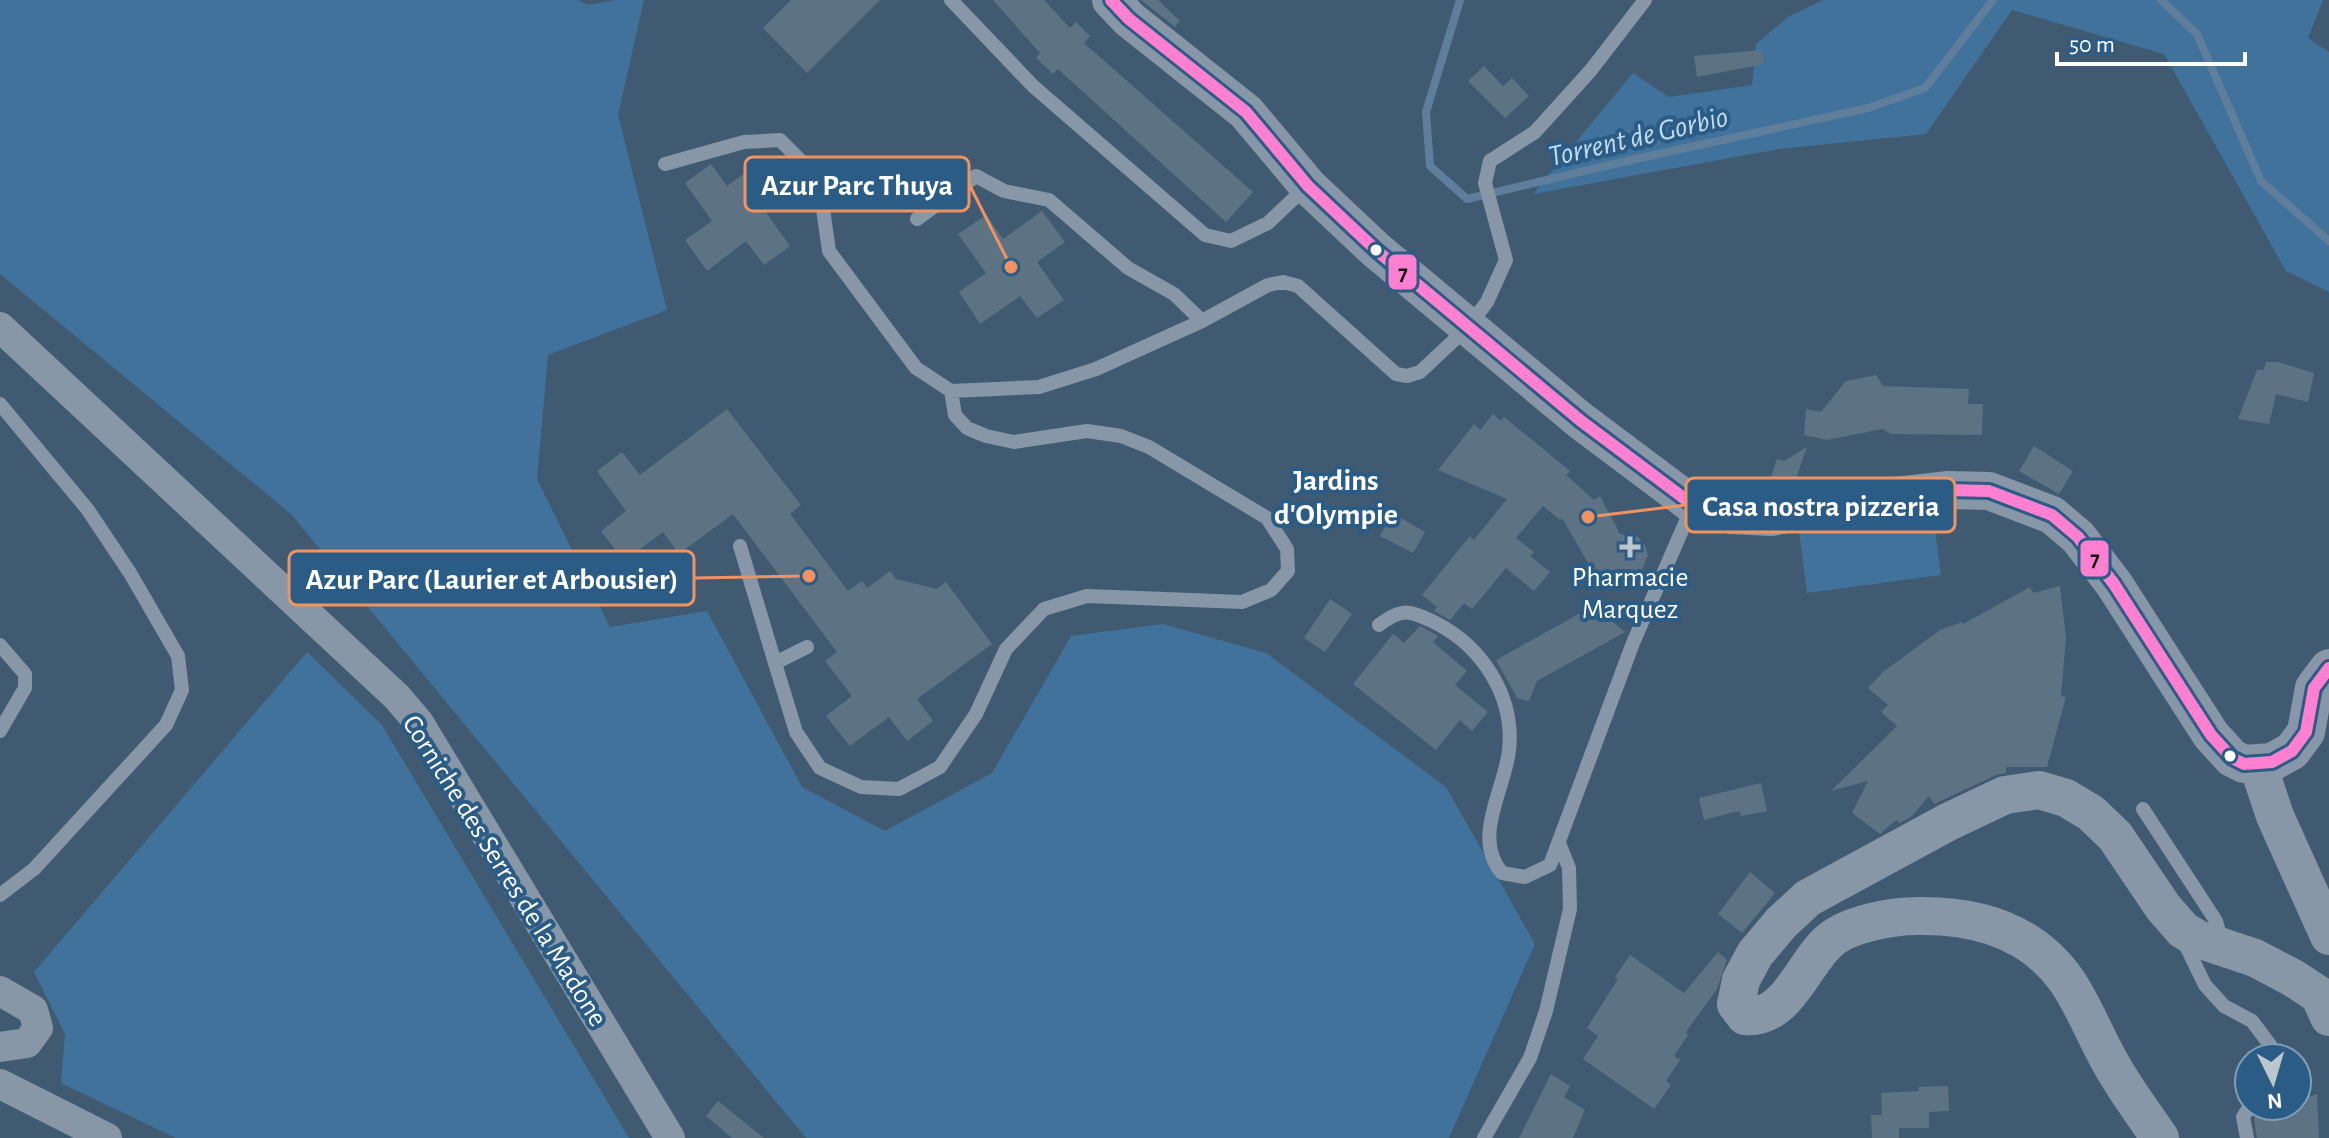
<svg xmlns="http://www.w3.org/2000/svg" width="2329" height="1138" viewBox="0 0 2329 1138" font-family="'Alegreya Sans',sans-serif">
	<rect width="100%" height="100%" fill="#405b71"/>
	<path fill="#40729b" d="M 0,0 L 578,0 L 588,5 L 615,0 L 644,0 L 618,115 L 667,310 L 548,355 L 537,479 L 610,627 L 707,611 L 802,787 L 885,831 L 992,773 L 1071,636 L 1163,624 L 1266,653 L 1446,787 L 1535,944 L 1449,1138 L 806,1138 L 291,514 L 0,274 Z
		M 1823,0 L 2323,0 L 2308,38 L 2329,52 L 2329,292 L 2286,271 L 2164,54 L 2012,10 L 1926,134 L 1779,149 L 1533,194 L 1633,73 L 1669,97 L 1752,85 L 1756,44 L 1788,17 Z
		M 1933,514 L 1941,575 L 1807,593 L 1799,531 Z
		M 307,652 L 382,725 L 629,1138 L 176,1138 L 61,1083 L 65,1034 L 34,972 Z"/>
	<g fill="none" stroke-linecap="round" stroke-linejoin="round">
		<path stroke="#5f7e9b" stroke-width="8" d="M 1460,0 L 1426,112 L 1430,166 L 1467,199 L 1631,160 L 1868,108 L 1925,88 L 1993,0
			M 2161,0 L 2197,34 L 2261,181 L 2329,241"/>
	</g>
	<path fill="#5d7283" d="M 791,0 L 880,0 L 807,73 L 763,28 Z
		M 993,0 L 1044,0 L 1070,28 L 1076,22 L 1090,36 L 1084,43 L 1253,192 L 1226,222 L 1058,69 L 1053,74 L 1036,58 L 1040,53 Z
		M 1141,0 L 1158,0 L 1180,21 L 1175,27 Z
		M 1762,50 L 1764,64 L 1697,77 L 1694,56 Z
		M 1484,66 L 1503,86 L 1512,78 L 1529,96 L 1505,118 L 1468,81 Z
		M 767,157 L 790,187 L 762,207 L 790,246 L 764,265 L 746,241 L 707,271 L 685,240 L 712,221 L 685,183 L 711,164 L 727,186 Z
		M 1042,211 L 1065,242 L 1037,262 L 1064,300 L 1037,318 L 1020,296 L 980,324 L 959,292 L 986,273 L 958,234 L 986,215 L 1003,239 Z
		M 2266,362 L 2278,362 L 2314,373 L 2308,402 L 2276,394 L 2269,424 L 2238,419 L 2257,370 L 2264,370 Z
		M 1876,375 L 1883,386 L 1969,389 L 1968,404 L 1983,404 L 1982,435 L 1891,434 L 1882,429 L 1827,440 L 1804,435 L 1806,409 L 1821,412 L 1846,381 Z
		M 727,409 L 801,505 L 790,514 L 848,591 L 862,581 L 867,588 L 890,571 L 896,579 L 937,589 L 946,582 L 992,644 L 917,699 L 933,721 L 907,741 L 889,717 L 850,746 L 826,716 L 852,696 L 825,661 L 837,652 L 733,514 L 679,554 L 663,532 L 624,561 L 601,531 L 626,511 L 597,471 L 622,452 L 640,475 Z
		M 1493,414 L 1501,421 L 1504,417 L 1570,471 L 1566,475 L 1594,500 L 1600,496 L 1620,534 L 1638,537 L 1645,545 L 1648,555 L 1642,569 L 1611,589 L 1603,589 L 1562,518 L 1560,520 L 1543,506 L 1516,538 L 1534,552 L 1530,556 L 1550,572 L 1534,591 L 1506,568 L 1472,609 L 1464,603 L 1450,620 L 1434,611 L 1437,607 L 1422,595 L 1470,536 L 1474,540 L 1507,499 L 1438,470 L 1474,424 L 1480,430 Z
		M 2034,446 L 2073,471 L 2059,494 L 2019,471 Z
		M 1807,447 L 1792,490 L 1769,483 L 1777,459 L 1784,461 Z
		M 1392,513 L 1425,532 L 1413,553 L 1380,536 Z
		M 2060,586 L 2066,637 L 2061,696 L 2066,697 L 2047,767 L 2006,767 L 2006,773 L 1996,775 L 1934,804 L 1929,796 L 1912,816 L 1900,823 L 1896,820 L 1880,834 L 1852,813 L 1868,781 L 1831,791 L 1897,726 L 1881,712 L 1888,705 L 1868,688 L 1883,672 L 1940,630 L 1962,622 L 1963,624 L 2030,587 L 2033,593 Z
		M 1330,599 L 1352,614 L 1325,652 L 1304,638 Z
		M 1593,606 L 1625,632 L 1537,681 L 1529,701 L 1517,698 L 1496,660 Z
		M 1420,626 L 1438,636 L 1433,642 L 1467,671 L 1455,685 L 1488,712 L 1472,731 L 1460,720 L 1436,750 L 1353,684 L 1393,634 L 1404,643 Z
		M 1761,783 L 1767,811 L 1741,816 L 1740,812 L 1734,812 L 1704,820 L 1699,798 Z
		M 1750,872 L 1775,893 L 1742,933 L 1718,914 Z
		M 1718,952 L 1727,960 L 1717,989 L 1686,1032 L 1688,1035 L 1674,1056 L 1680,1060 L 1666,1081 L 1671,1085 L 1654,1109 L 1583,1059 L 1598,1036 L 1587,1028 L 1618,979 L 1615,977 L 1630,955 L 1684,993 Z
		M 1551,1074 L 1570,1086 L 1564,1097 L 1585,1110 L 1573,1138 L 1519,1138 Z
		M 1948,1086 L 1949,1111 L 1929,1112 L 1929,1128 L 1899,1128 L 1899,1138 L 1872,1138 L 1871,1115 L 1882,1115 L 1881,1093 L 1919,1091 L 1918,1087 Z
		M 2317,1094 L 2319,1138 L 2257,1138 L 2254,1119 L 2258,1112 L 2278,1106 L 2297,1106 L 2297,1100 Z
		M 718,1101 L 764,1138 L 732,1138 L 706,1116 Z"/>
	<g fill="none" stroke-linecap="round" stroke-linejoin="round">
		<path stroke="#8797a7" stroke-width="14" d="M 951,0 L 1033,86 L 1205,235 L 1231,241 L 1268,223 L 1307,186
			M 665,164 L 744,142 L 780,140 L 801,161 L 821,195 L 829,251 L 916,368 L 951,391 L 1039,387 L 1096,369 L 1202,321 L 1268,285 L 1283,282 L 1298,286 L 1396,374 L 1407,376 L 1420,372 L 1467,328 L 1487,302 L 1506,260 L 1485,183 L 1490,161 L 1535,132 L 1591,70 L 1645,0
			M 917,219 L 976,176 L 1004,191 L 1049,200 L 1128,268 L 1174,294 L 1202,321
			M 0,404 L 88,510 L 130,573 L 178,656 L 182,690 L 166,725 L 34,869 L 0,895
			M 740,546 L 775,663
			M 1379,625 C 1401,608 1409,610 1434,622 C 1482,646 1515,696 1509,751 C 1504,791 1472,838 1502,873 L 1525,877 L 1550,865 L 1633,643 L 1693,505
			M 0,645 L 25,674 L 25,688 L 0,731
			M 807,647 L 775,663 L 796,732 L 820,768 L 861,787 L 899,789 L 940,767 L 976,714 L 1006,649 L 1044,609 L 1087,596 L 1242,602 L 1271,590 L 1288,571 L 1287,549 L 1267,518 L 1149,447 L 1121,436 L 1087,431 L 1014,442 L 986,436 L 967,428 L 955,415 L 951,391
			M 2143,809 L 2216,921 L 2219,932 L 2217,942
			M 2184,942 L 2205,985 L 2224,1006 L 2252,1021 L 2270,1045 L 2272,1058
			M 1484,1138 L 1530,1058 L 1546,1011 L 1570,909 L 1569,868 L 1559,843
			M 2247,1138 L 2243,1117 L 2250,1106"/>
		<path stroke="#8797a7" stroke-width="30" d="M 0,327 L 397,697 L 419,723 L 670,1138
			M 0,991 L 33,1010 L 38,1028 L 27,1043 L 0,1047
			M 0,1084 L 107,1138"/>
		<path stroke="#8797a7" stroke-width="38" d="M 1111,0 L 1129,19 L 1246,112 L 1308,186 L 1376,250 L 1581,421 L 1693,505 L 1732,515 L 1771,517 L 1869,499 L 1949,490 L 1989,491 L 2052,515 L 2078,537 L 2114,584 L 2211,735 L 2232,758 L 2244,764 L 2272,762 L 2292,751 L 2306,732 L 2314,688 L 2329,668
			M 2258,765 L 2275,816 L 2329,936
			M 2160,1138 C 2143,1113 2124,1088 2110,1062 C 2095,1036 2084,1006 2067,981 C 2032,931 1978,915 1918,916 C 1892,916 1846,924 1827,943 C 1802,967 1786,1020 1745,1016 L 1736,1004 L 1741,980 L 1755,954 L 1781,923 L 1808,898 L 1948,822 L 2005,795 L 2039,790 L 2066,798 L 2091,813 L 2115,836 L 2163,907 L 2183,930 L 2198,939 L 2255,958 L 2293,978 L 2319,995 L 2329,1017"/>
		<defs>
			<path id="bus-1" d="M 1111,0 L 1129,19 L 1246,112 L 1308,186 L 1376,250 L 1581,421 L 1693,505 L 1732,515 L 1771,517 L 1869,499 L 1949,490 L 1989,491 L 2052,515 L 2078,537 L 2114,584 L 2211,735 L 2232,758 L 2244,764 L 2272,762 L 2292,751 L 2306,732 L 2314,688 L 2329,668"/>
		</defs>
		<use href="#bus-1" stroke="#2b5c86" stroke-width="18"/>
		<use href="#bus-1" stroke="#ff80d0" stroke-width="12"/>
	</g>
	<g fill="#fff" stroke="#2b5c86" stroke-width="3">
		<circle cx="1376" cy="250" r="7"/>
		<circle cx="2230" cy="756" r="7"/>
	</g>
	<path fill="#bcc6cd" stroke="#2b5c86" stroke-width="3" d="M1626 535h8v8h8v8h-8v8h-8v-8h-8v-8h8z"/>
	<g text-anchor="middle" stroke-width="8" stroke-linejoin="round" paint-order="stroke">
		<g font-size="28" fill="#fff" stroke="#2b5c86">
			<text x="1630" y="586">Pharmacie<tspan x="1630" dy="32">Marquez</tspan></text>
		</g>
		<g font-size="28" fill="#fff" stroke="#2b5c86">
			<text transform="translate(506 870) rotate(58)" y="10">Corniche des Serres de la Madone</text>
		</g>
		<g font-size="30" font-style="italic" fill="#c3dbef" stroke="#2b5c86">
			<text transform="translate(1638 136) rotate(-13)" y="10">Torrent de Gorbio</text>
		</g>
		<g font-size="30" font-weight="bold" fill="#fff" stroke="#2b5c86">
			<text x="1336" y="490">Jardins<tspan x="1336" dy="34">d'Olympie</tspan></text>
		</g>
	</g>
	<path fill="none" stroke="#f09361" stroke-width="3" d="M1011 267L969 184M1588 517L1686 505M809 576L694 578"/>
	<g fill="#f09361" stroke="#2b5c86" stroke-width="3">
		<circle cx="1011" cy="267" r="8"/>
		<circle cx="1588" cy="517" r="8"/>
		<circle cx="809" cy="576" r="8"/>
	</g>
	<g fill="#2b5c86" stroke="#f09361" stroke-width="3">
		<rect x="745" y="157" width="224" height="54" rx="8"/>
		<rect x="1686" y="478" width="269" height="54" rx="8"/>
		<rect x="289" y="551" width="405" height="54" rx="8"/>
	</g>
	<g font-size="30" text-anchor="middle" font-weight="bold" fill="#fff">
		<text x="857" y="195">Azur Parc Thuya</text>
		<text x="1821" y="516">Casa nostra pizzeria</text>
		<text x="492" y="589">Azur Parc (Laurier et Arbousier)</text>
	</g>
	<g stroke="#2b5c86" stroke-width="3">
		<rect x="1387" y="253" width="31" height="38" rx="8" fill="#ff80d0"/>
		<rect x="2079" y="539" width="31" height="39" rx="8" fill="#ff80d0"/>
	</g>
	<g font-size="22" text-anchor="middle" font-weight="bold" fill="#111">
		<text x="1403" y="280">7</text>
		<text x="2095" y="566">7</text>
	</g>
	<g transform="translate(2273 1082) rotate(175)"><circle r="38" fill="#2b5c86" stroke="#809db6" stroke-width="2"/>
	<path d="M0-6L14 30L0 20L-14 30Z" fill="#bcc6cd"/>
	<text y="-12" font-size="22" font-weight="bold" text-anchor="middle" fill="#ffffff">N</text>
	</g>
	<path d="M2057 52v12h188v-12" fill="none" stroke="#ffffff" stroke-width="4"/>
	<text x="2069" y="52" font-size="24" fill="#ffffff" stroke="#2b5c86" stroke-width="6" paint-order="stroke">50 m</text>
</svg>
